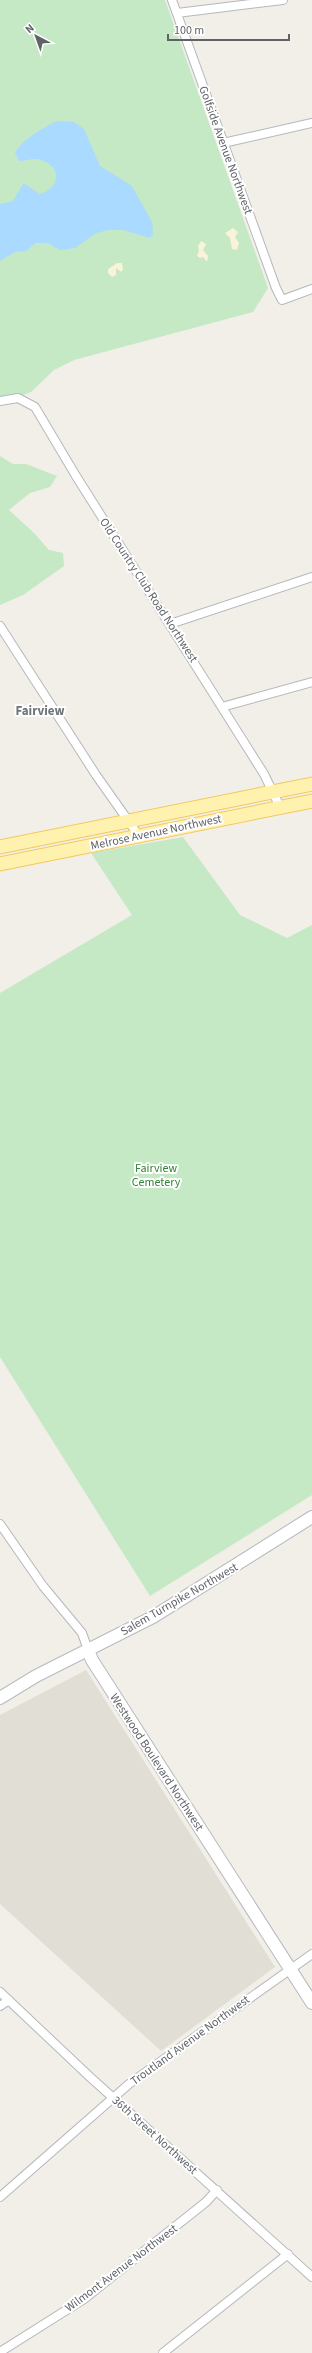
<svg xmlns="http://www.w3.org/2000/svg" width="312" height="2353" viewBox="0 0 312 2353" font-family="'Source Sans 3',sans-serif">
	<rect width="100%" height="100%" fill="#f1efe8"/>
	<path fill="#e1ded6" d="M 86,1670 L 275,1967 L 161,2051 L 0,1904 L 0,1715 Z"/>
	<path fill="#c5e8c5" d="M 0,0 L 165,0 L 268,288 L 253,312 L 74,360 L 54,370 L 31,392 L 23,395 L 0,398 Z
		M 0,456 L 13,464 L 26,464 L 57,476 L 50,487 L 30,493 L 9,510 L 34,533 L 49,550 L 63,553 L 64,566 L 23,595 L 0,605 Z
		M 183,837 L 240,915 L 287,938 L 312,925 L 312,1495 L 150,1596 L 0,1357 L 0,993 L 132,915 L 91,853 Z"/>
	<path fill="#fbf3d9" d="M 233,228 L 238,232 L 235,237 L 239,243 L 237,250 L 232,249 L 230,238 L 225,233 Z
		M 201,241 L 206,244 L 203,250 L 208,256 L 207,262 L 203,257 L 200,258 L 197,256 L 199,250 L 198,246 Z
		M 117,263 L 122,263 L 123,270 L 121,272 L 116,268 L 116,275 L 112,277 L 108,273 L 108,269 Z"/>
	<path fill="#aadaff" d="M 57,121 L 74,122 L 84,129 L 100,166 L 132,186 L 152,222 L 153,234 L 150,238 L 123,230 L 109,230 L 96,233 L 75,248 L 60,250 L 48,243 L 36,243 L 26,251 L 15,252 L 0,261 L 0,204 L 13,201 L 23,184 L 25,184 L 40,194 C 60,188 63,167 41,160 C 34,157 27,161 19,161 L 15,153 C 22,139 43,128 57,121 Z"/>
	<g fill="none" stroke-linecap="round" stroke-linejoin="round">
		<defs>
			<path id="street" d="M 172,0 L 276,288 L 282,300 L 312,289
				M 177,13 L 283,0
				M 223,143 L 312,123
				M 0,401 L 18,398 L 35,407 L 76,476 L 264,774 L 280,807
				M 170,624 L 312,577
				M 0,626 L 96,775 L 139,836
				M 222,707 L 312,682
				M 0,1524 L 43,1586 L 82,1633 L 88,1650
				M 0,1992 L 90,2077 L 312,2277
				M 0,2006 L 9,2000
				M 0,2197 L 129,2084 L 312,1954
				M 0,2352 L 84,2299 L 206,2202 L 217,2190
				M 163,2353 L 288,2254"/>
			<path id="secondary" d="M 88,1650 L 92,1660 L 312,2003
				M 0,1698 L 36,1676 L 153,1617 L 312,1517"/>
			<path id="primary" d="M 0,847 L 312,784
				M 0,864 L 312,801"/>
		</defs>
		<use href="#street" stroke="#b5b8bc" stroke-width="10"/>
		<use href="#secondary" stroke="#b6babf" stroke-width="14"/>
		<use href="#primary" stroke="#f2c960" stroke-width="15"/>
		<use href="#street" stroke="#fff" stroke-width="8"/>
		<use href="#secondary" stroke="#fff" stroke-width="12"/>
		<use href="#primary" stroke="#fff2af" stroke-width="13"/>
	</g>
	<g text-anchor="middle" stroke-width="4" stroke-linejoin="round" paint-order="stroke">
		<g font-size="12" fill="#5f6368" stroke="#fff">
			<text transform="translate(226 150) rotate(70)" y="4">Golfside Avenue Northwest</text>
			<text transform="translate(149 590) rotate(57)" y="4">Old Country Club Road Northwest</text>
			<text transform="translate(156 832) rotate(-12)" y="4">Melrose Avenue Northwest</text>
			<text transform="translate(179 1599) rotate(-30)" y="4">Salem Turnpike Northwest</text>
			<text transform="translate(157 1762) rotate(57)" y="4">Westwood Boulevard Northwest</text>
			<text transform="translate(190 2040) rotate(-36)" y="4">Troutland Avenue Northwest</text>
			<text transform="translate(155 2135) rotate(42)" y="4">36th Street Northwest</text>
			<text transform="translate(121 2268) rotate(-37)" y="4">Wilmont Avenue Northwest</text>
		</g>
		<g font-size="12" fill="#348238" stroke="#fff">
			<text x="156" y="1172">Fairview<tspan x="156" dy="14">Cemetery</tspan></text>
		</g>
		<g font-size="13" font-weight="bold" fill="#70757a" stroke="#fff">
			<text x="40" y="715">Fairview</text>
		</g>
	</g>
	<g transform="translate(36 36) rotate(319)" stroke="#ffffff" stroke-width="3" paint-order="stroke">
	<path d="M0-3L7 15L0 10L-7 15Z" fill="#5f6368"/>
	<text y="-6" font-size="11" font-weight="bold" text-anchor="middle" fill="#5f6368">N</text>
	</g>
	<path d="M168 34v6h121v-6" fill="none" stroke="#5f6368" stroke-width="2"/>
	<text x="174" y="34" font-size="12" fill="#5f6368" stroke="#ffffff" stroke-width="3" paint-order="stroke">100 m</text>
</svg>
